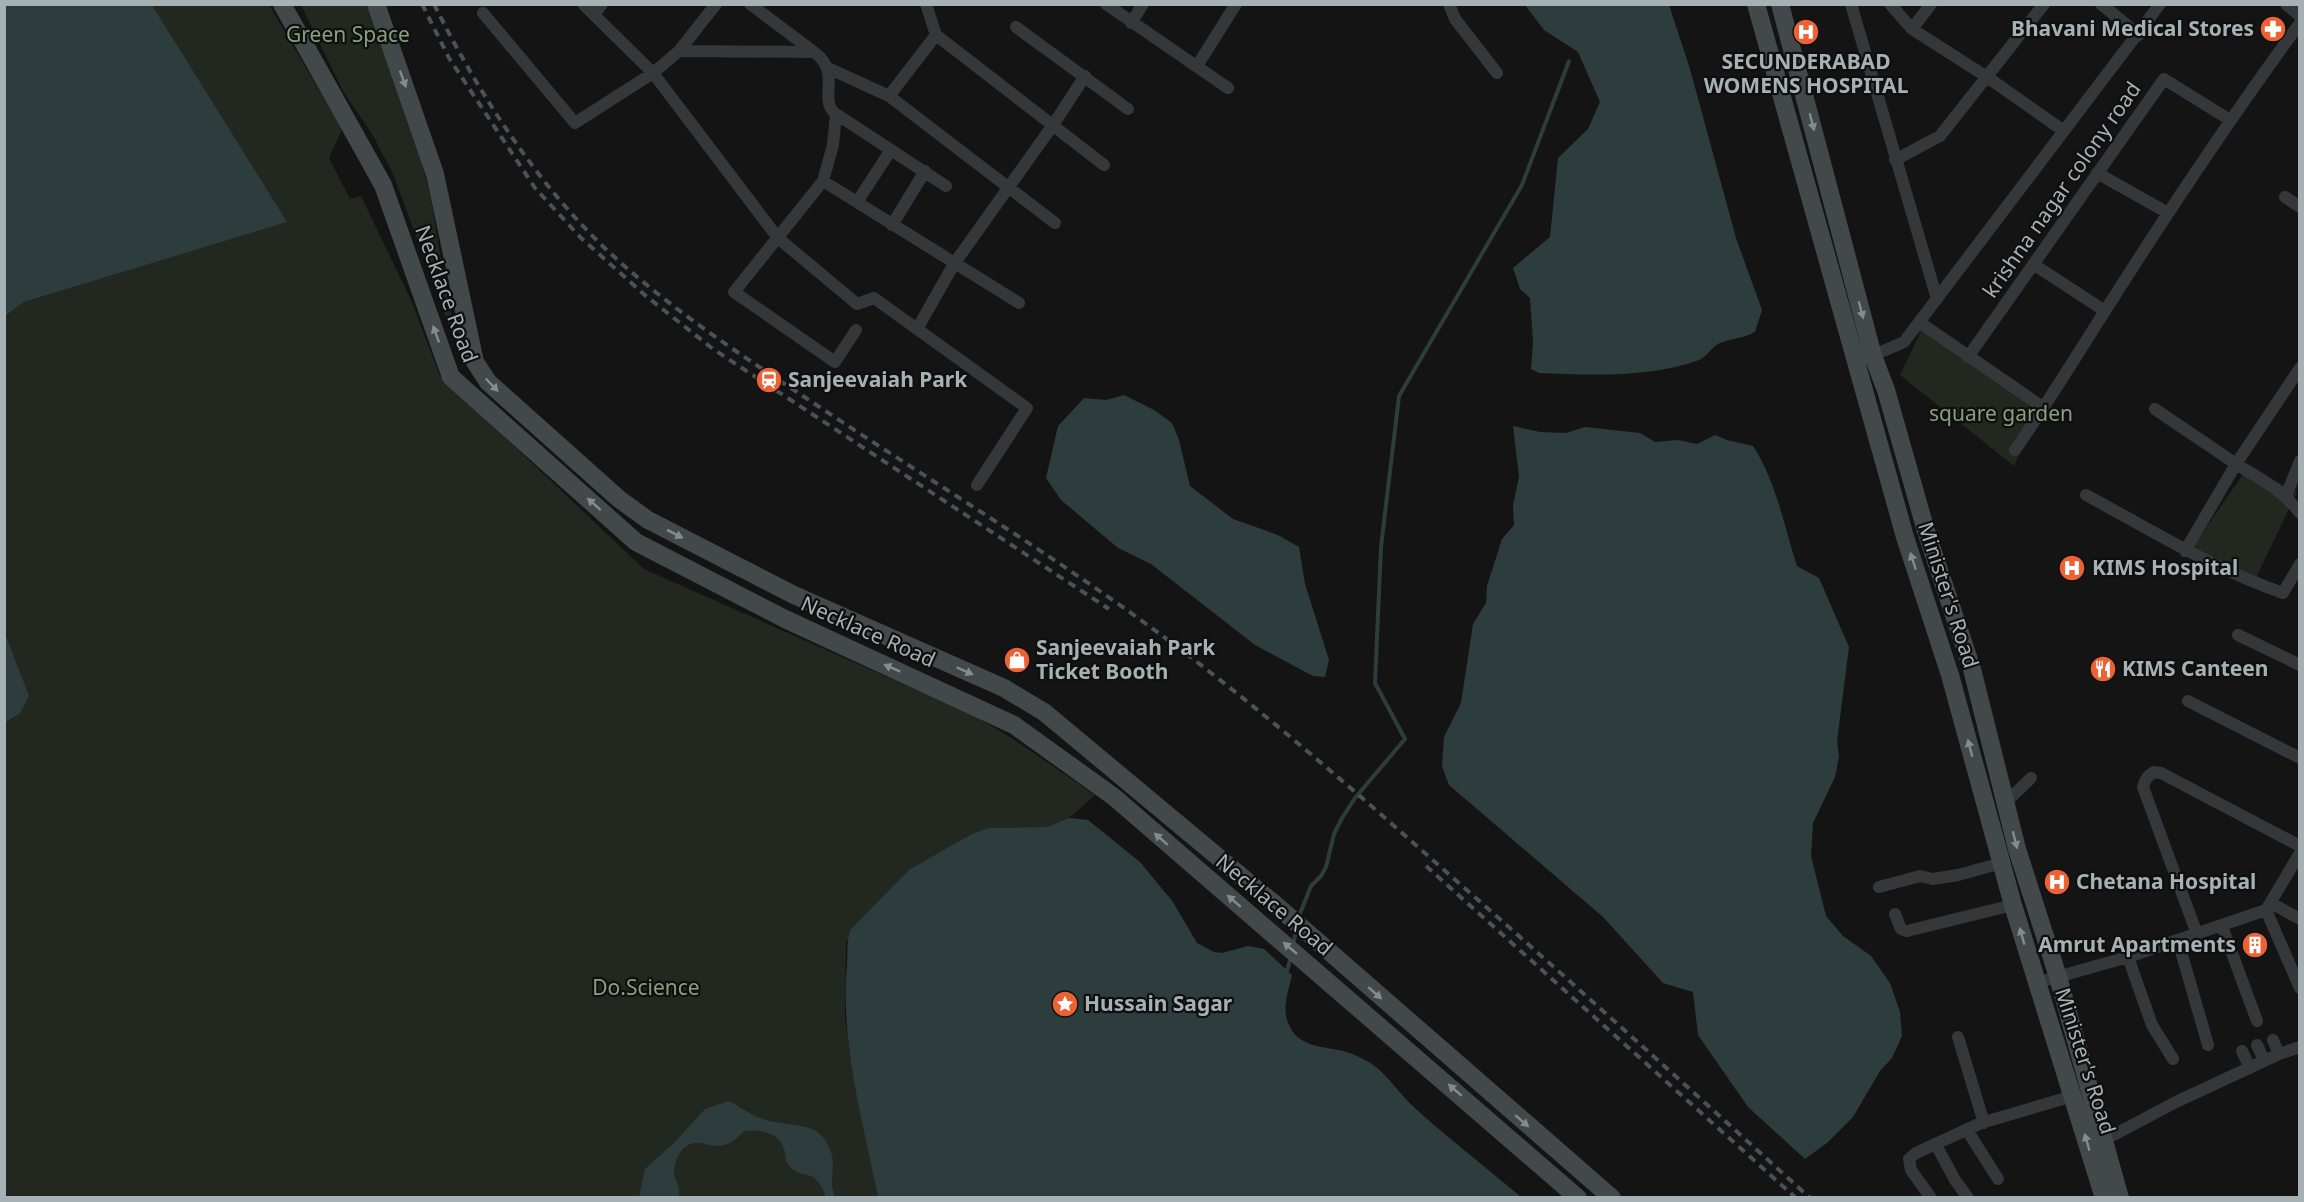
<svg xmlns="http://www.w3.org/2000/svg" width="2304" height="1202" viewBox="0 0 2304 1202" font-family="'Noto Sans',sans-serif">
	<rect width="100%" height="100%" fill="#141415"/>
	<path fill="#222820" d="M 152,5 L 269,5 L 342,129 L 329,158 L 350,199 L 361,196 L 411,300 L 440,376 L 644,569 L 975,716 L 1016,741 L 1095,795 L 1069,818 L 1047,827 L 988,828 L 972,834 L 955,845 L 846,942 L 845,1018 L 852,1066 L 878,1197 L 5,1197 L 4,723 L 12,720 L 7,639 L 5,631 L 5,316 L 24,302 L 286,222 Z
		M 301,5 L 367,5 C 392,66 416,131 430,196 C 441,249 445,311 467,361 L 463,363 L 393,174 L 372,134 L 343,91 Z
		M 1924,325 L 2042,404 L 2036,412 L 2014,466 L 1900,375 Z
		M 2248,467 L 2297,492 L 2255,580 L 2190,551 Z"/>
	<path fill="#2d3d3e" d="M 5,4 L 152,5 L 287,222 L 24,302 L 5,316 Z
		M 1525,5 L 1669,5 L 1690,69 L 1736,238 L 1762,310 L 1755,332 C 1742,339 1732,338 1720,343 C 1712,346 1707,357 1699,360 C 1649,378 1591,375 1539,373 L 1531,369 L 1533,342 L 1530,298 L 1520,289 L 1513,268 L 1550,237 L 1558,158 L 1588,129 L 1600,102 L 1578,52 L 1544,30 Z
		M 1124,395 L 1154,410 L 1172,423 L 1179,440 L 1190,486 L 1233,519 L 1278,535 L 1299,547 L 1305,584 L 1329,660 L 1325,677 L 1313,676 L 1255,645 L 1151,564 L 1118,548 L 1061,500 L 1046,478 L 1058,426 L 1084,398 L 1106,400 Z
		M 1513,426 L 1540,432 L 1566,433 L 1585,427 L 1640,433 L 1655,442 L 1678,440 L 1697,444 L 1715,435 L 1727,440 L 1753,446 C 1776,481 1784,526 1797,566 L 1819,578 L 1849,647 L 1837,741 L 1839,757 L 1835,777 L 1813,823 L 1811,856 L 1826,916 L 1843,936 L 1871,956 L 1890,983 L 1900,1012 L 1902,1036 L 1892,1058 L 1880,1071 L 1853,1117 L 1827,1143 L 1805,1159 L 1748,1107 L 1698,1035 L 1693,992 L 1663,983 L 1603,917 L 1449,785 L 1442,766 L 1444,737 L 1461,703 L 1473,624 L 1486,603 L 1487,586 L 1502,539 L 1514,525 L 1513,505 L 1519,477 Z
		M 4,631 L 29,696 L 20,713 L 5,723 Z
		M 1069,818 L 1088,820 L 1140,862 L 1173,902 L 1197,943 L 1214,952 L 1222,953 L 1248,946 L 1264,949 L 1292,975 C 1288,995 1279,1012 1293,1032 C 1304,1047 1326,1047 1343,1051 C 1352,1053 1364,1059 1372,1064 C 1387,1074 1401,1096 1416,1109 C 1450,1140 1487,1168 1521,1197 L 878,1197 C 863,1121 840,1043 847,965 C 848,951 846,943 851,929 L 909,870 L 972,834 L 988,828 L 1047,827 Z
		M 729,1101 C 741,1107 753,1117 766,1120 C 793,1128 820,1119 831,1152 C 836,1167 828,1183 835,1197 L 826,1197 C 815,1165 802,1181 789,1166 C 785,1161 786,1157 785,1152 C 780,1132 762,1129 744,1131 C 716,1163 704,1131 684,1148 C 678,1153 673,1167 674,1175 C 676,1183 682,1188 678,1197 L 639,1197 L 645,1169 L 674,1143 L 705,1109 Z"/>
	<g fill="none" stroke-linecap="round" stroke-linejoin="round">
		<path stroke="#2d3d3e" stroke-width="4" d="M 1299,916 L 1311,886 L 1321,876 L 1326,867 L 1334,834 L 1342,818 L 1355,798 L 1405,739 L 1375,683 L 1381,547 L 1399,396 L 1522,185 L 1569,61
			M 1293,946 L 1296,930
			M 1286,975 L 1291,956
			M 2299,1198 L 2300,1197"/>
		<path stroke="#35383a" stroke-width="12" d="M 583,4 L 653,73 L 778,238 L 857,304 L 874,298 L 1027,408 L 977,485
			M 750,4 L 814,52
			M 926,4 L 936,35 L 1104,165
			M 1106,4 L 1228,88
			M 1449,4 L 1455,19 L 1497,73
			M 1851,4 L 1937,299
			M 1890,4 L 1912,29 L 1987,77 L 2064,131
			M 2101,4 L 2139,35
			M 483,13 L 575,123 L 653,73 L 679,51 L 716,4
			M 594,15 L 602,4
			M 1131,23 L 1143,4
			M 1016,27 L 1128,109
			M 1912,29 L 1931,4
			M 679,51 L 814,52 C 843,73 817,100 836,114 L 833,145 L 823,181 L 734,292 L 835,362 L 856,330
			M 1197,66 L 1236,4
			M 828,68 L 889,96 L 936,35
			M 889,96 L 1055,223
			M 836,114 L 946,186
			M 1895,160 L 1940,136 L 2044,4
			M 2097,173 L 2168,213
			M 823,181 L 1019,303
			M 2285,197 L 2300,207
			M 857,202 L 891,150
			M 892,225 L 925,171
			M 2033,264 L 2105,311
			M 1919,322 L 2044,408
			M 917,329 L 954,264 L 1053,125 L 1085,76
			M 1968,357 L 2164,79 L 2230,120
			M 1867,358 L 1904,342 L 2160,4
			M 2155,409 C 2181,427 2207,444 2233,462 C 2261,480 2278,486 2300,513
			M 2015,450 C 2047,404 2075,358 2105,311 C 2167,213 2231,117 2300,23
			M 2086,495 C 2151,530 2213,569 2283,593 L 2300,564
			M 2286,496 L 2300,461
			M 2185,551 L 2236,464 L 2300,368
			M 2238,635 L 2300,665
			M 2188,701 L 2300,758
			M 2005,803 L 2031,778
			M 1879,887 L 1920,876 L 1933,879 L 1958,875 L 2002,863
			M 2271,903 L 2300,919
			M 2266,910 L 2300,988
			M 1895,914 L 1901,929 L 1907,931 L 2013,905
			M 2222,926 L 2257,1021
			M 2197,934 L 2143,787 C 2145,780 2147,776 2154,772 L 2161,773 L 2300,846
			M 2178,941 L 2208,1045
			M 2128,957 L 2152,1025 L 2173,1059
			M 2036,983 L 2128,957 L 2266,910 L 2300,853
			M 1958,1037 L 1984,1123
			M 2273,1040 L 2279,1054 L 2300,1047
			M 2257,1045 L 2264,1060
			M 2242,1051 L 2250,1068
			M 1967,1130 L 1998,1179
			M 2104,1140 L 2176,1102 L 2279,1054
			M 1936,1145 L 1955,1180 L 1968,1198
			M 1931,1198 L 1911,1170 L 1909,1159 L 1916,1153 L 1981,1123 L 2073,1096"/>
		<path stroke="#35383a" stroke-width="15" d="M 2288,4 L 2300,14"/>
		<path stroke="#43484a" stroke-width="18" d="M 282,4 L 383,185 L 451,377 L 636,542 L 785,619 L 1014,725 L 1114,797 L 1578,1198
			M 376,4 L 435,174 L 475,362 L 488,382 L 619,499 L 648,520 L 794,595 L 1004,688 L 1044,712 L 1277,906 L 1612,1198
			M 1756,4 L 1905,537 L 1950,675 L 2013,905 L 2104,1198
			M 1780,4 L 1873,356 L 1886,390 L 1926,531 L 1972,669 L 2017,849 L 2058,977 L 2120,1198"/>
		<path stroke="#4c5153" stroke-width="4" stroke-dasharray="8 6" stroke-linecap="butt" d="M 422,4 L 449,58 L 535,188 L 581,238 L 646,296 L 713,349 L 1109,609
			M 434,4 C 477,91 538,186 609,252 C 669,308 741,355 809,400 C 942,489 1081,571 1206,669 C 1291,735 1372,806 1453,878 C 1573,983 1691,1090 1810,1198
			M 1426,866 L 1796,1198"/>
	</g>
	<defs><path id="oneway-solid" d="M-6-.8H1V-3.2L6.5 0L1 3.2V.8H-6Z" transform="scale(1.5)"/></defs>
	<g fill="#838c90">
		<use href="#oneway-solid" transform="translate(403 79) rotate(70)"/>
		<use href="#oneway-solid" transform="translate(1812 122) rotate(75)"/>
		<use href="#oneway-solid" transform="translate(1861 310) rotate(75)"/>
		<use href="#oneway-solid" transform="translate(436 334) rotate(-110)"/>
		<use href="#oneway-solid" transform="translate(492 385) rotate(46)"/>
		<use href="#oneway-solid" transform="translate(594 504) rotate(-138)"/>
		<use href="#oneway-solid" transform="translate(675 534) rotate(27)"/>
		<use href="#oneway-solid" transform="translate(1913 561) rotate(-108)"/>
		<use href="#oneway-solid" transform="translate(892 668) rotate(-156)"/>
		<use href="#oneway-solid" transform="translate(965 671) rotate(24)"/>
		<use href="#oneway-solid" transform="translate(1970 748) rotate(-105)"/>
		<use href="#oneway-solid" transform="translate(1161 839) rotate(-139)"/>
		<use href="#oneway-solid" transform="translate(2015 840) rotate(76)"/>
		<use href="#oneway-solid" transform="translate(1234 901) rotate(-139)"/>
		<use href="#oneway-solid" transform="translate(2022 936) rotate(-106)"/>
		<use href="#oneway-solid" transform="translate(1290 948) rotate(-140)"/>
		<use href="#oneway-solid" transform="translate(1375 993) rotate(41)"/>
		<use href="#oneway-solid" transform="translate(1455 1090) rotate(-139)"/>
		<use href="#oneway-solid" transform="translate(1522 1121) rotate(41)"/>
		<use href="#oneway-solid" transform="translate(2087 1142) rotate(-106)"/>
	</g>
	<defs>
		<symbol id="pharmacy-disc" viewBox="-11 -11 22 22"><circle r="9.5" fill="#ec6235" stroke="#0f0f10"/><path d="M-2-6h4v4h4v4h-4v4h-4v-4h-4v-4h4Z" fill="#fff"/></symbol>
		<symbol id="hospital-disc" viewBox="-11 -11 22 22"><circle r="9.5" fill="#ec6235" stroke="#0f0f10"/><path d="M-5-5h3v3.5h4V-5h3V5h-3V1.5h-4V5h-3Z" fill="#fff"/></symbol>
		<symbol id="station-disc" viewBox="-11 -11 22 22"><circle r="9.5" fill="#ec6235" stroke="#0f0f10"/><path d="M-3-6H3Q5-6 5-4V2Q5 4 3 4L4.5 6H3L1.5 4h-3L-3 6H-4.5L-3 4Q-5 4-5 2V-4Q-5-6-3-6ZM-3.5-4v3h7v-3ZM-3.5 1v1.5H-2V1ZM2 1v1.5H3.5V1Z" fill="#fff"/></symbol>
		<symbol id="shop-disc" viewBox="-11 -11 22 22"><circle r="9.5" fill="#ec6235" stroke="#0f0f10"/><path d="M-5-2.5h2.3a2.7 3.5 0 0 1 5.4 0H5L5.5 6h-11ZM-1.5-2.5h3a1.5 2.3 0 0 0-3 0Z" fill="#fff"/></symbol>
		<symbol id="restaurant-disc" viewBox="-11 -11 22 22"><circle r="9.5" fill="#ec6235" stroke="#0f0f10"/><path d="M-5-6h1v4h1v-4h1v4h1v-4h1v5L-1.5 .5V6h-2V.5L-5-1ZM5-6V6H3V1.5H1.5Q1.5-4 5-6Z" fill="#fff"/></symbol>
		<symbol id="building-disc" viewBox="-11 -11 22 22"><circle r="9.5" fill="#ec6235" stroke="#0f0f10"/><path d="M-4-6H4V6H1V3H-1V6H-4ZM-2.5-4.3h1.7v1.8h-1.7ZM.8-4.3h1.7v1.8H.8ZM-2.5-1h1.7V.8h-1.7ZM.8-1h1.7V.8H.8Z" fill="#fff"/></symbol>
		<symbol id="sight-disc" viewBox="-11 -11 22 22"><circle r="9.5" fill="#ec6235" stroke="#0f0f10"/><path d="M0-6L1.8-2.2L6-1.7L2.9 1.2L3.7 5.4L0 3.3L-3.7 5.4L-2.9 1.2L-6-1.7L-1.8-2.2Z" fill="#fff"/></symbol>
	</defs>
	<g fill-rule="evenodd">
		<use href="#pharmacy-disc" x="2258" y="14" width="30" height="30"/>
		<use href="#hospital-disc" x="1791" y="17" width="30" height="30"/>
		<use href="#station-disc" x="754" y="365" width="30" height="30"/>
		<use href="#hospital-disc" x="2057" y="553" width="30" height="30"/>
		<use href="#shop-disc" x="1002" y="645" width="30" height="30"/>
		<use href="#restaurant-disc" x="2088" y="654" width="30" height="30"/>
		<use href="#hospital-disc" x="2042" y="867" width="30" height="30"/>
		<use href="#building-disc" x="2240" y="930" width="30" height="30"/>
		<use href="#sight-disc" x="1050" y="989" width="30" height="30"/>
	</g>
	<g text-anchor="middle" stroke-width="4.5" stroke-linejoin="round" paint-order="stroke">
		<g font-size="21" font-weight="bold" fill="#a6b1b5" stroke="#0f0f10" text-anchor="start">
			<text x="2254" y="36" text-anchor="end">Bhavani Medical Stores</text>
			<text x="1806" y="69" text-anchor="middle">SECUNDERABAD<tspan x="1806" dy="24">WOMENS HOSPITAL</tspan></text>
			<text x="788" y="387">Sanjeevaiah Park</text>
			<text x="2092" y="575">KIMS Hospital</text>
			<text x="1036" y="655">Sanjeevaiah Park<tspan x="1036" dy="24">Ticket Booth</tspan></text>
			<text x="2122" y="676">KIMS Canteen</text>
			<text x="2076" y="889">Chetana Hospital</text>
			<text x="2236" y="952" text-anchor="end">Amrut Apartments</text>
			<text x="1084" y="1011">Hussain Sagar</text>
		</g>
		<g font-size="21" fill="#89a07d" stroke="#0f0f10">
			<text x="348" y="42">Green Space</text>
			<text x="2001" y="421">square garden</text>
			<text x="646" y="995">Do.Science</text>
		</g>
		<g font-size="21" fill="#a6b1b5" stroke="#0f0f10">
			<text transform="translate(2062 190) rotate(-55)" y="7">krishna nagar colony road</text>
			<text transform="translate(446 294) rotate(70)" y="7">Necklace Road</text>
			<text transform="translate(1948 595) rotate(72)" y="7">Minister's Road</text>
			<text transform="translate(868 632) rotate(24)" y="7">Necklace Road</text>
			<text transform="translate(1274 905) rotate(40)" y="7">Necklace Road</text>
			<text transform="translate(2085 1061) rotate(72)" y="7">Minister's Road</text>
		</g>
	</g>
	<rect width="2304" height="1202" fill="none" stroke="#a6b1b5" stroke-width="12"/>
</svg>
